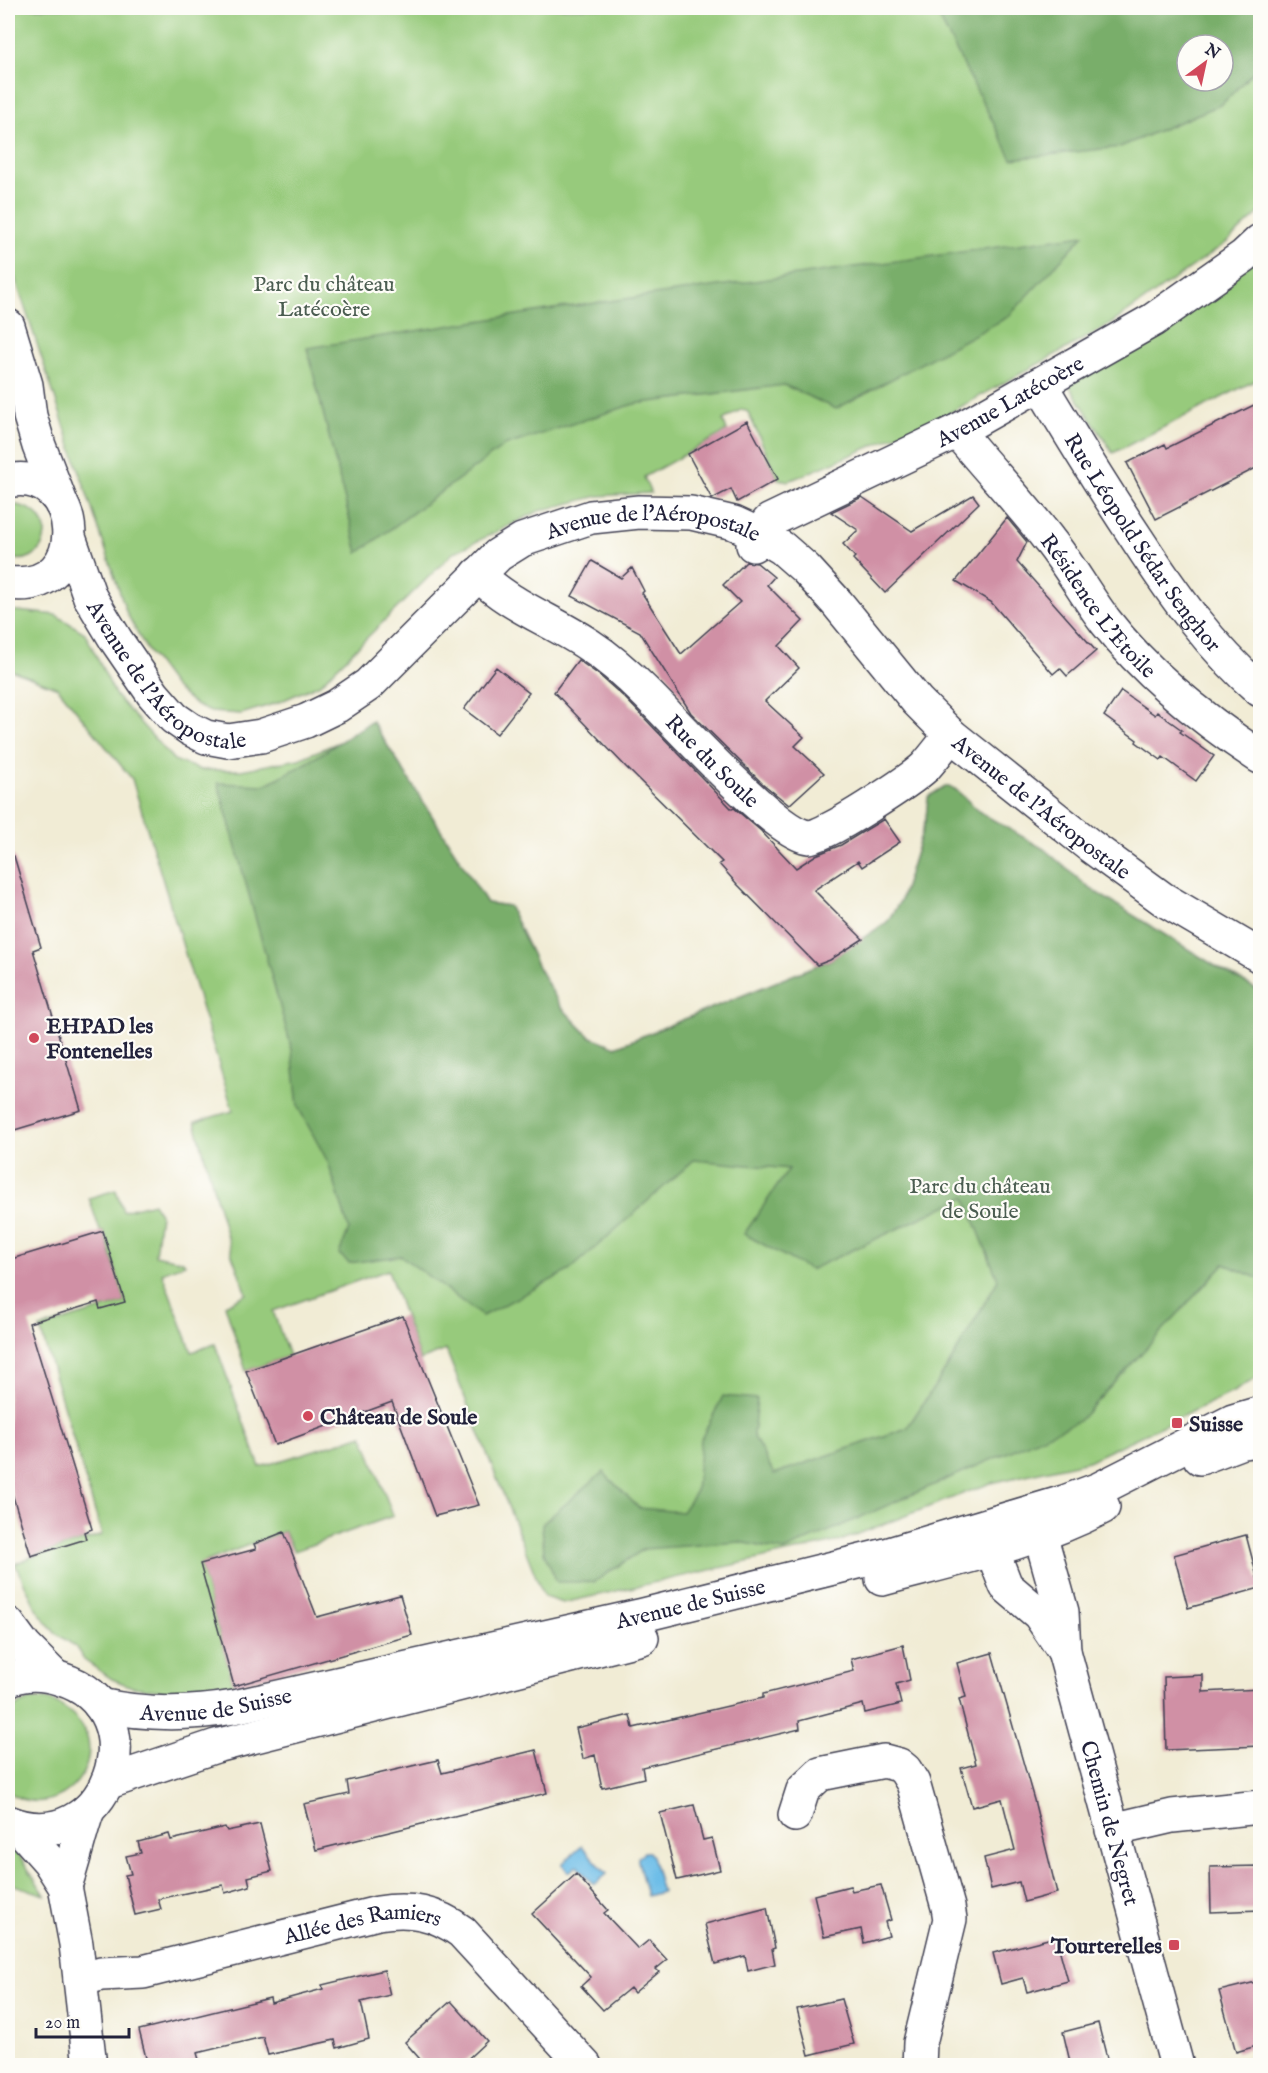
<svg xmlns="http://www.w3.org/2000/svg" width="1268" height="2073" viewBox="0 0 1268 2073" font-family="'IM FELL English',serif">
	<rect width="100%" height="100%" fill="#fdfcf7"/>
	<filter id="ink" filterUnits="userSpaceOnUse"><feTurbulence type="fractalNoise" baseFrequency=".0167" numOctaves="2"/><feDisplacementMap in="SourceGraphic" scale="12" xChannelSelector="R" yChannelSelector="G"/><feConvolveMatrix kernelMatrix="1 2 1 2 8 2 1 2 1" color-interpolation-filters="sRGB"/></filter>
	<filter id="wash" filterUnits="userSpaceOnUse"><feTurbulence type="fractalNoise" baseFrequency=".008" numOctaves="4" result="noise"/><feDisplacementMap in="SourceGraphic" scale="24" xChannelSelector="R" yChannelSelector="G"/><feGaussianBlur stdDeviation="1.35" result="paint"/><feColorMatrix in="noise" values="0 0 0 0 0 0 0 0 0 0 0 0 0 0 0 0 0 1.4 0 .05"/><feComposite in="paint" operator="in"/></filter>
	<g filter="url(#wash)">
		<rect width="100%" height="100%" fill="#f1ecd5"/>
		<path fill="#97ca7b" stroke="#5c765b" stroke-width="1.5" fill-rule="evenodd" d="M 8,8 L 1260,8 L 1260,212 L 1226,243 L 1109,325 L 944,416 L 789,481 L 778,479 L 748,412 L 742,409 L 723,420 L 727,431 L 644,477 L 651,493 L 598,496 L 539,511 L 453,553 L 320,684 L 277,703 L 241,714 L 211,712 L 197,706 L 174,687 L 147,650 L 127,614 L 8,257 ZM 1187,45 L 1223,45 L 1223,81 L 1187,81 Z
			M 1260,252 L 1260,378 L 1113,453 L 1066,381 Z
			M 17,505 C 65,514 44,572 8,557 L 8,507 Z
			M 8,610 L 56,615 L 85,633 L 116,696 L 174,760 L 201,770 L 241,770 L 299,759 L 351,737 L 372,721 L 487,903 L 509,906 L 539,969 L 561,1007 L 589,1036 L 615,1047 L 830,960 L 887,922 L 901,900 L 926,819 L 928,797 L 945,786 L 955,789 L 981,813 L 1044,849 L 1089,888 L 1225,972 L 1260,991 L 1260,1376 L 1233,1392 L 1088,1461 L 991,1483 L 840,1541 L 563,1603 L 544,1597 L 446,1350 L 420,1360 L 388,1270 L 273,1311 L 289,1356 L 246,1371 L 225,1305 L 247,1294 L 232,1255 L 195,1122 L 233,1111 L 132,779 L 58,688 L 8,669 Z
			M 116,1190 L 123,1211 L 153,1203 L 160,1214 L 155,1255 L 183,1261 L 185,1264 L 162,1273 L 192,1352 L 215,1344 L 260,1467 L 363,1435 L 393,1516 L 294,1551 L 284,1531 L 200,1564 L 234,1686 L 171,1692 L 132,1687 L 112,1679 L 84,1660 L 75,1646 L 55,1633 L 37,1610 L 15,1564 L 31,1557 L 102,1535 L 40,1328 L 125,1302 L 104,1231 L 100,1231 L 89,1198 Z
			M 29,1700 C 34,1700 42,1699 47,1700 C 56,1702 65,1708 72,1714 C 118,1756 61,1827 8,1792 L 8,1710 Z
			M 8,1848 L 19,1855 L 45,1895 L 8,1883 Z"/>
		<path fill="#79ae6b" stroke="#4e6853" stroke-width="1.5" fill-rule="evenodd" d="M 934,8 L 1260,8 L 1260,65 L 1222,104 L 1120,147 L 1012,159 ZM 1187,45 L 1223,45 L 1223,81 L 1187,81 Z
			M 1084,235 L 1008,317 L 836,409 L 784,385 L 634,404 L 504,446 L 358,553 L 307,348 L 560,308 Z
			M 372,721 L 487,903 L 509,906 L 539,969 L 561,1007 L 589,1036 L 616,1047 L 830,960 L 887,922 L 901,900 L 926,819 L 928,797 L 945,786 L 955,789 L 981,813 L 1044,849 L 1089,888 L 1225,972 L 1260,991 L 1260,1279 L 1224,1264 L 1079,1421 L 784,1551 L 740,1542 L 644,1549 L 594,1582 L 557,1582 L 544,1553 L 542,1524 L 603,1472 L 639,1508 L 682,1512 L 696,1491 L 701,1439 L 723,1396 L 757,1399 L 753,1435 L 774,1474 L 907,1428 L 951,1361 L 998,1280 L 965,1197 L 810,1270 L 744,1234 L 789,1169 L 694,1160 L 569,1271 L 482,1316 L 401,1256 L 349,1263 L 339,1254 L 349,1229 L 328,1162 L 298,1107 L 292,1050 L 218,783 L 265,785 L 310,761 Z"/>
		<path fill="#6dbde8" stroke="#487092" stroke-width="1.5" d="M 582,1846 L 607,1874 L 594,1885 L 577,1866 L 569,1872 L 562,1864 Z
			M 644,1852 L 649,1852 L 652,1856 L 662,1892 L 647,1896 L 638,1861 L 638,1857 Z"/>
		<g id="blocks">
			<path fill="#d090a5" d="M 1260,402 L 1260,466 L 1156,519 L 1127,463 L 1165,444 L 1167,448 Z
				M 747,421 L 778,479 L 737,502 L 731,489 L 712,499 L 688,454 Z
				M 973,495 L 979,503 L 885,593 L 853,559 L 855,557 L 843,544 L 858,530 L 831,512 L 862,497 L 912,531 Z
				M 1007,518 L 1027,542 L 1017,562 L 1096,651 L 1067,676 L 1060,668 L 1053,674 L 991,602 L 956,581 Z
				M 592,561 L 621,578 L 632,568 L 644,591 L 642,593 L 681,654 L 740,602 L 723,585 L 746,562 L 757,563 L 774,577 L 767,585 L 803,621 L 779,646 L 799,668 L 765,701 L 804,737 L 795,746 L 824,773 L 789,805 L 762,783 L 691,713 L 640,632 L 572,596 Z
				M 578,660 L 599,675 L 625,698 L 732,809 L 734,808 L 761,831 L 796,868 L 816,855 L 841,845 L 884,819 L 900,842 L 862,867 L 858,861 L 814,890 L 863,939 L 830,960 L 817,965 L 737,884 L 719,864 L 722,862 L 626,767 L 554,692 Z
				M 496,667 L 529,693 L 497,734 L 464,709 Z
				M 1121,691 L 1155,715 L 1157,712 L 1182,730 L 1180,732 L 1214,756 L 1196,781 L 1163,757 L 1161,760 L 1136,742 L 1137,740 L 1104,716 Z
				M 14,856 L 41,947 L 33,950 L 81,1110 L 8,1132 L 8,857 Z
				M 103,1231 L 125,1302 L 100,1309 L 98,1302 L 29,1323 L 92,1529 L 84,1532 L 86,1539 L 31,1556 L 8,1480 L 8,1260 Z
				M 403,1316 L 420,1360 L 479,1505 L 435,1516 L 392,1402 L 275,1445 L 246,1371 Z
				M 284,1532 L 317,1617 L 400,1595 L 412,1635 L 234,1686 L 200,1564 L 256,1549 L 254,1544 Z
				M 1246,1535 L 1260,1588 L 1188,1608 L 1174,1555 Z
				M 903,1645 L 910,1680 L 896,1684 L 901,1704 L 865,1713 L 863,1704 L 799,1721 L 800,1729 L 642,1767 L 644,1778 L 602,1788 L 595,1755 L 583,1759 L 576,1728 L 630,1715 L 633,1728 L 763,1698 L 763,1694 L 854,1671 L 851,1659 Z
				M 992,1653 L 1034,1800 L 1057,1893 L 1024,1902 L 1019,1882 L 991,1889 L 984,1858 L 1015,1850 L 1002,1799 L 972,1807 L 961,1768 L 976,1764 L 959,1699 L 966,1697 L 957,1663 Z
				M 1203,1675 L 1203,1692 L 1260,1689 L 1260,1746 L 1166,1750 L 1164,1677 Z
				M 536,1750 L 547,1793 L 316,1850 L 304,1804 L 349,1794 L 347,1781 L 438,1760 L 442,1773 Z
				M 694,1805 L 703,1840 L 712,1838 L 720,1870 L 677,1880 L 660,1813 Z
				M 260,1824 L 272,1871 L 248,1877 L 250,1886 L 225,1893 L 223,1885 L 158,1899 L 161,1909 L 135,1915 L 125,1875 L 131,1874 L 126,1856 L 141,1853 L 138,1842 L 169,1834 L 171,1840 L 225,1827 L 227,1831 Z
				M 1260,1866 L 1260,1910 L 1211,1912 L 1210,1867 Z
				M 576,1874 L 608,1910 L 604,1913 L 638,1949 L 649,1940 L 667,1960 L 656,1969 L 659,1972 L 634,1993 L 630,1988 L 603,2010 L 581,1986 L 591,1977 L 532,1914 Z
				M 881,1885 L 891,1920 L 885,1922 L 889,1936 L 864,1943 L 861,1929 L 824,1937 L 814,1895 L 850,1886 L 852,1891 Z
				M 767,1908 L 775,1948 L 772,1949 L 775,1964 L 748,1971 L 745,1956 L 715,1964 L 705,1924 Z
				M 1056,1937 L 1068,1981 L 1027,1992 L 1023,1978 L 1001,1984 L 993,1953 Z
				M 384,1970 L 390,1995 L 361,2002 L 369,2039 L 337,2048 L 335,2040 L 268,2055 L 263,2037 L 197,2053 L 201,2066 L 148,2066 L 139,2030 L 270,1998 L 271,2003 L 323,1989 L 322,1985 Z
				M 1260,1981 L 1260,2045 L 1236,2052 L 1219,1991 Z
				M 841,1999 L 854,2044 L 809,2055 L 797,2009 Z
				M 451,2001 L 487,2041 L 460,2066 L 426,2066 L 405,2042 Z
				M 1098,2023 L 1109,2066 L 1071,2066 L 1063,2032 Z"/>
		</g>
	</g>
	<g filter="url(#ink)">
		<use href="#blocks" fill-opacity="0" stroke="#414052" stroke-width="1.5"/>
		<g fill="none" stroke-linecap="round" stroke-linejoin="round">
			<defs>
				<g id="minor">
					<path id="s1" d="M 1040,384 C 1071,436 1103,488 1137,539 C 1173,594 1210,647 1260,690"/>
					<path id="s2" d="M 957,431 C 987,468 1020,502 1049,540 C 1070,566 1086,596 1106,622 C 1148,676 1204,720 1260,757"/>
					<path id="s3" d="M 70,540 L 90,597 L 116,640 L 153,694 L 174,718 L 190,729 L 206,737 L 228,741 L 261,736 L 306,721 L 337,706 L 368,685 L 498,555 L 522,540 L 591,517 L 639,512 L 691,513 L 734,523 L 760,535 L 782,548 L 806,569 L 837,603 L 917,701 L 951,735 L 1089,845 L 1163,899 L 1260,956"/>
					<path id="s4" d="M 753,545 L 769,521 L 957,431 L 1153,320 L 1244,256 L 1260,241"/>
					<path id="s5" d="M 478,574 C 509,606 552,620 589,645 C 609,658 627,674 644,691 C 673,719 775,834 809,837 C 824,838 912,779 925,767 C 934,757 942,746 951,735"/>
					<path d="M 795,1815 L 803,1790 L 820,1774 L 884,1761 L 899,1765 L 905,1770 L 913,1783 L 948,1907 L 950,1919 L 920,2043 L 919,2066"/>
					<path d="M 18,1826 L 49,1861 L 65,1886 L 76,1944 L 90,2066"/>
					<path d="M 1112,1830 L 1172,1816 L 1260,1807"/>
					<path d="M 65,1886 C 74,1861 79,1835 88,1810"/>
					<path id="s6" d="M 80,1980 L 101,1974 L 143,1972 L 378,1913 C 410,1908 435,1912 462,1932 L 585,2066"/>
				</g>
				<g id="tertiary">
					<path d="M 8,326 L 26,385 L 30,416 L 39,446 L 61,503"/>
					<path d="M 8,481 C 84,465 94,595 8,583"/>
					<path d="M 1200,1458 L 1242,1442 L 1260,1440"/>
					<path id="s7" d="M 1019,1525 L 1040,1534 L 1062,1612 L 1064,1651 L 1177,2066"/>
					<path d="M 1002,1530 L 992,1550 L 1006,1586 L 1039,1614 L 1064,1651"/>
					<path d="M 882,1579 C 957,1559 1034,1543 1103,1507"/>
					<path d="M 8,1624 L 25,1647 L 54,1676"/>
					<path d="M 8,1680 C 23,1672 44,1673 61,1679 C 161,1710 107,1862 8,1822"/>
					<path id="s8" d="M 100,1705 C 145,1715 188,1715 234,1707 L 643,1615 L 886,1555 L 1064,1502 L 1099,1489 L 1233,1421 L 1260,1413"/>
					<path d="M 109,1782 L 216,1746 L 642,1638"/>
				</g>
			</defs>
			<use href="#minor" stroke="#414052" stroke-width="36"/>
			<use href="#tertiary" stroke="#414052" stroke-width="36"/>
			<use href="#minor" stroke="#fff" stroke-width="33"/>
			<use href="#tertiary" stroke="#fff" stroke-width="33"/>
		</g>
	</g>
	<g fill="#d1495b" stroke="#fdfcf7" stroke-width="2">
		<circle cx="34" cy="1038" r="6"/>
		<circle cx="308" cy="1416" r="6"/>
		<rect x="1171" y="1417" width="12" height="12" rx="3"/>
		<rect x="1168" y="1939" width="12" height="12" rx="3"/>
	</g>
	<g text-anchor="middle" stroke-width="4.5" stroke-linejoin="round" paint-order="stroke">
		<g font-size="22" fill="#4b5d51" stroke="#fdfcf7">
			<text x="324" y="291">Parc du château<tspan x="324" dy="25">Latécoère</tspan></text>
			<text x="980" y="1193">Parc du château<tspan x="980" dy="25">de Soule</tspan></text>
		</g>
		<g font-size="22" fill="#22223b" stroke="#fdfcf7">
			<text dy="8" stroke="none"><textPath href="#s4" startOffset="298">Avenue Latécoère</textPath></text>
			<text dy="8" stroke="none"><textPath href="#s3" startOffset="768">Avenue de l'Aéropostale</textPath></text>
			<text dy="8" stroke="none"><textPath href="#s1" startOffset="189">Rue Léopold Sédar Senghor</textPath></text>
			<text dy="8" stroke="none"><textPath href="#s2" startOffset="225">Résidence L'Etoile</textPath></text>
			<text dy="8" stroke="none"><textPath href="#s3" startOffset="176">Avenue de l'Aéropostale</textPath></text>
			<text dy="8" stroke="none"><textPath href="#s5" startOffset="302">Rue du Soule</textPath></text>
			<text dy="8" stroke="none"><textPath href="#s3" startOffset="1272">Avenue de l'Aéropostale</textPath></text>
			<text dy="8" stroke="none"><textPath href="#s8" startOffset="603">Avenue de Suisse</textPath></text>
			<text dy="8" stroke="none"><textPath href="#s8" startOffset="117">Avenue de Suisse</textPath></text>
			<text dy="8" stroke="none"><textPath href="#s7" startOffset="321">Chemin de Negret</textPath></text>
			<text dy="8" stroke="none"><textPath href="#s6" startOffset="290">Allée des Ramiers</textPath></text>
		</g>
		<g font-size="22" font-weight="bold" fill="#22223b" stroke="#fdfcf7" text-anchor="start">
			<text x="46" y="1033">EHPAD les<tspan x="46" dy="25">Fontenelles</tspan></text>
			<text x="320" y="1424">Château de Soule</text>
			<text x="1189" y="1431">Suisse</text>
			<text x="1162" y="1953" text-anchor="end">Tourterelles</text>
		</g>
	</g>
	<rect width="1268" height="2073" fill="none" stroke="#fdfcf7" stroke-width="30"/>
	<g transform="translate(1205 63) rotate(33)"><circle r="28" fill="#fdfcf7" stroke="#a5a5ac" stroke-width="1.5"/>
	<path d="M0-4.5L10 22L0 15L-10 22Z" fill="#d1495b"/>
	<text y="-9" font-size="16" font-weight="bold" text-anchor="middle" fill="#22223b">N</text>
	</g>
	<path d="M36 2028v9h93v-9" fill="none" stroke="#22223b" stroke-width="3"/>
	<text x="45" y="2028" font-size="18" fill="#22223b" stroke="#fdfcf7" stroke-width="4.5" paint-order="stroke">20 m</text>
</svg>
